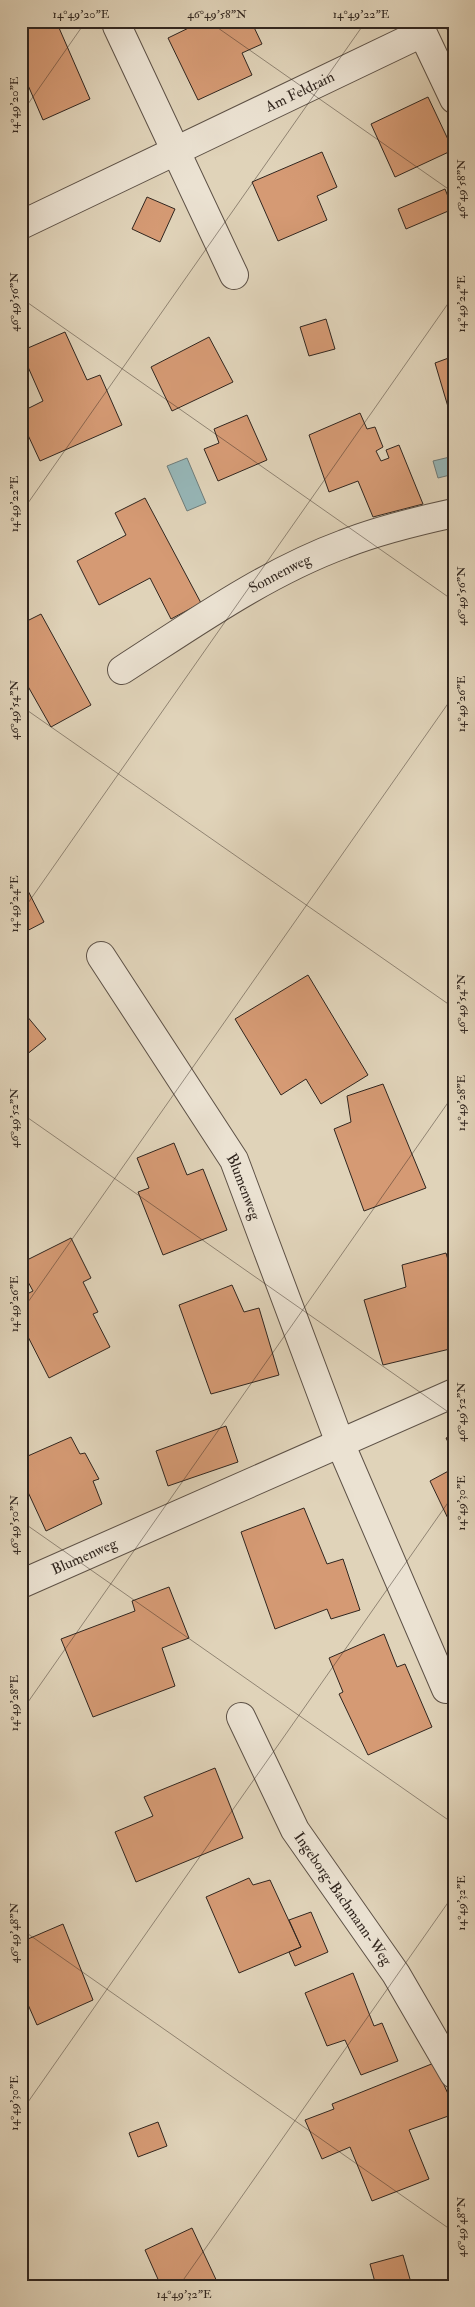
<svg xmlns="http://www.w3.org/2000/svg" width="475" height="2307" viewBox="0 0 475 2307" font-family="'IM FELL Double Pica',serif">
	<rect width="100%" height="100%" fill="#e0d3b9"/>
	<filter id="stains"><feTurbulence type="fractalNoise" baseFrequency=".004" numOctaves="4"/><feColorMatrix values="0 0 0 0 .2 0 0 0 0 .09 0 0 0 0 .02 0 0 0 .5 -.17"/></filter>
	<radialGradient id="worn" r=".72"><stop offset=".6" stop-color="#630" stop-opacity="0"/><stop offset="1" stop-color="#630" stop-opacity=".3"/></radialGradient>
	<path fill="#96b6b7" stroke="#6e7c7a" d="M 454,456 L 454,474 L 438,478 L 433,461 Z
		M 187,458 L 206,503 L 187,511 L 167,466 Z"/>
	<path fill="#d59a74" stroke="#31261f" d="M 41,21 L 56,21 L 90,99 L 43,120 L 21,69 L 21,30 Z
		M 203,21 L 251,21 L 262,44 L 242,53 L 252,75 L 198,100 L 168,38 Z
		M 443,21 L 454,21 L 454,43 Z
		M 428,97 L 453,150 L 395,177 L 371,124 Z
		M 322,152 L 337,187 L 317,196 L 327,220 L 278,241 L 252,182 Z
		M 445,189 L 453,209 L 406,229 L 398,209 Z
		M 147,197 L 175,209 L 160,242 L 132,229 Z
		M 326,319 L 335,349 L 309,356 L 300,327 Z
		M 65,332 L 87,380 L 100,375 L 122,425 L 40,461 L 21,420 L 21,412 L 43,401 L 21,351 Z
		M 209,337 L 233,382 L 172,411 L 151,367 Z
		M 454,356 L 454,427 L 435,363 Z
		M 360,413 L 367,429 L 375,427 L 383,447 L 376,451 L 381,461 L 389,458 L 386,450 L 399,445 L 423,504 L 373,517 L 358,481 L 329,492 L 309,435 Z
		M 247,415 L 267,460 L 218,481 L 204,449 L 219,443 L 214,429 Z
		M 145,498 L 201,603 L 171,619 L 150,578 L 99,605 L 77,561 L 126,535 L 115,513 Z
		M 41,614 L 91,705 L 51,727 L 21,674 L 21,624 Z
		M 24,883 L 44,922 L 21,934 L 21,884 Z
		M 308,975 L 368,1075 L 321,1104 L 306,1079 L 281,1095 L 235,1019 Z
		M 21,1009 L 46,1039 L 21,1059 Z
		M 383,1084 L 426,1188 L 364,1211 L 334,1129 L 351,1122 L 347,1096 Z
		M 174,1143 L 187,1175 L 203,1169 L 227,1230 L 163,1255 L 138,1192 L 149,1188 L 137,1158 Z
		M 71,1238 L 91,1278 L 83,1282 L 98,1312 L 93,1314 L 110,1347 L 49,1378 L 21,1323 L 21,1297 L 33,1291 L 21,1269 L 21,1263 Z
		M 446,1253 L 454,1280 L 454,1316 L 448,1317 L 454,1348 L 383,1365 L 364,1300 L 406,1287 L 402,1265 Z
		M 232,1285 L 244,1312 L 259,1308 L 279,1375 L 211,1394 L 179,1305 Z
		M 226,1426 L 238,1462 L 168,1486 L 156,1451 Z
		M 454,1435 L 454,1454 L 446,1438 Z
		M 71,1437 L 80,1454 L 85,1453 L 99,1479 L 93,1481 L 102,1504 L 46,1531 L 21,1477 L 21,1459 Z
		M 454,1468 L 454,1531 L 430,1481 Z
		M 304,1508 L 327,1564 L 343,1559 L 360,1610 L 331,1619 L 327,1609 L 275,1629 L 241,1532 Z
		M 169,1587 L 189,1638 L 162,1648 L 175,1686 L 93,1717 L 61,1639 L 135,1611 L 132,1601 Z
		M 384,1634 L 397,1667 L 405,1664 L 432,1727 L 368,1755 L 339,1694 L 343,1692 L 329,1658 Z
		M 215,1768 L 243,1838 L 136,1882 L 115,1832 L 153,1816 L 144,1797 Z
		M 249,1878 L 253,1885 L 270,1880 L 301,1947 L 239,1973 L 206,1897 Z
		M 311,1912 L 328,1952 L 295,1966 L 289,1952 L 301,1947 L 289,1920 Z
		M 63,1924 L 93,2000 L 37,2025 L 26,2000 L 21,2003 L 21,1942 Z
		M 353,1973 L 374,2026 L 382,2023 L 398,2061 L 361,2075 L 345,2040 L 327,2046 L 305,1993 Z
		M 434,2063 L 454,2107 L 454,2114 L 409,2130 L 429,2179 L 372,2201 L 350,2147 L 322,2159 L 305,2120 L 334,2109 L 332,2104 Z
		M 158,2122 L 167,2146 L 138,2157 L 129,2133 Z
		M 192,2228 L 219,2286 L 161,2286 L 145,2250 Z
		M 403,2255 L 412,2286 L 376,2286 L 370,2264 Z"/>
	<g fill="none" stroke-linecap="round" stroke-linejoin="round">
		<defs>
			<g id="street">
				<path d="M 417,21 L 454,99"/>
				<path d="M 117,26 L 234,275"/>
				<path id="s1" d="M 21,225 L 422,33"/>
				<path id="s2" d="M 122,670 C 192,625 265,573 344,544 C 379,530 417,521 454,513"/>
				<path id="s3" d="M 101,956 L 234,1160 L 340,1443 L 446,1689"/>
				<path id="s4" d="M 21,1584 L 454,1393"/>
				<path id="s5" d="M 241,1717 L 295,1830 L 396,1974 L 454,2074"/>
			</g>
		</defs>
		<use href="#street" stroke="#5d5146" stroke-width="30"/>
		<use href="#street" stroke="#ebe2d2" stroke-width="28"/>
	</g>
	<path fill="none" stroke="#31261f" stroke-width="1" stroke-opacity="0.45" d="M 208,21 L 454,193M 21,114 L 86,21M 21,298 L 454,601M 21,513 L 366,21M 21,706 L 454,1008M 21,913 L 454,295M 21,1113 L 454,1416M 21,1312 L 454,695M 21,1521 L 454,1824M 21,1712 L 454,1094M 21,1929 L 454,2232M 21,2112 L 454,1494M 179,2286 L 454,1894"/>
	<g text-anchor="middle" stroke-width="4" stroke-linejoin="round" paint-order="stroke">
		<g font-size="15" fill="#31261f" stroke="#ebe2d2">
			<text dy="5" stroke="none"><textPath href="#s1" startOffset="309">Am Feldrain</textPath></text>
			<text dy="5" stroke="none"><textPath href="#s2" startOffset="185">Sonnenweg</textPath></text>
			<text dy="5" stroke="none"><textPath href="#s3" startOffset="272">Blumenweg</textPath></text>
			<text dy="5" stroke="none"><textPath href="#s4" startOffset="69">Blumenweg</textPath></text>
			<text dy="5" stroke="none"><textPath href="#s5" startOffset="209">Ingeborg-Bachmann-Weg</textPath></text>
		</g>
	</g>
	<rect width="475" height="2307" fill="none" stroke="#e0d3b9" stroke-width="55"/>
	<rect x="28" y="28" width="420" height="2252" fill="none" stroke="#31261f" stroke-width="2"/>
	<g font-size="12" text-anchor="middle" fill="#31261f">
		<text x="81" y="18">14°49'20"E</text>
		<text x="217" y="18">46°49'58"N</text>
		<text x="361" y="18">14°49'22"E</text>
		<text transform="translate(14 105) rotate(-90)" y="4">14°49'20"E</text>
		<text transform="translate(461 189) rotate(-90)" y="4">46°49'58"N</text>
		<text transform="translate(14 302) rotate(-90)" y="4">46°49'56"N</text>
		<text transform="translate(461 304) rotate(-90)" y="4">14°49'24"E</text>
		<text transform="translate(14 504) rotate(-90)" y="4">14°49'22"E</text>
		<text transform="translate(461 596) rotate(-90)" y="4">46°49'56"N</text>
		<text transform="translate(461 704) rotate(-90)" y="4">14°49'26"E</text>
		<text transform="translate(14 710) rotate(-90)" y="4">46°49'54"N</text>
		<text transform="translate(14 904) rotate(-90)" y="4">14°49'24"E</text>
		<text transform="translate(461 1004) rotate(-90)" y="4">46°49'54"N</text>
		<text transform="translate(461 1103) rotate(-90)" y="4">14°49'28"E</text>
		<text transform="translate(14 1118) rotate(-90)" y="4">46°49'52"N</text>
		<text transform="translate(14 1304) rotate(-90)" y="4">14°49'26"E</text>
		<text transform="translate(461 1412) rotate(-90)" y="4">46°49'52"N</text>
		<text transform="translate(461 1503) rotate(-90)" y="4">14°49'30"E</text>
		<text transform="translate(14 1525) rotate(-90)" y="4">46°49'50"N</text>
		<text transform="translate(14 1703) rotate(-90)" y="4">14°49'28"E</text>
		<text transform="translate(461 1903) rotate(-90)" y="4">14°49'32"E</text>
		<text transform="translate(14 1933) rotate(-90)" y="4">46°49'48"N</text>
		<text transform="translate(14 2103) rotate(-90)" y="4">14°49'30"E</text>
		<text transform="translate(461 2227) rotate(-90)" y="4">46°49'48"N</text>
		<text x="184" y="2298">14°49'32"E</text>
	</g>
	<rect width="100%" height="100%" filter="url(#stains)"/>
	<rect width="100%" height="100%" fill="url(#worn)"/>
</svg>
